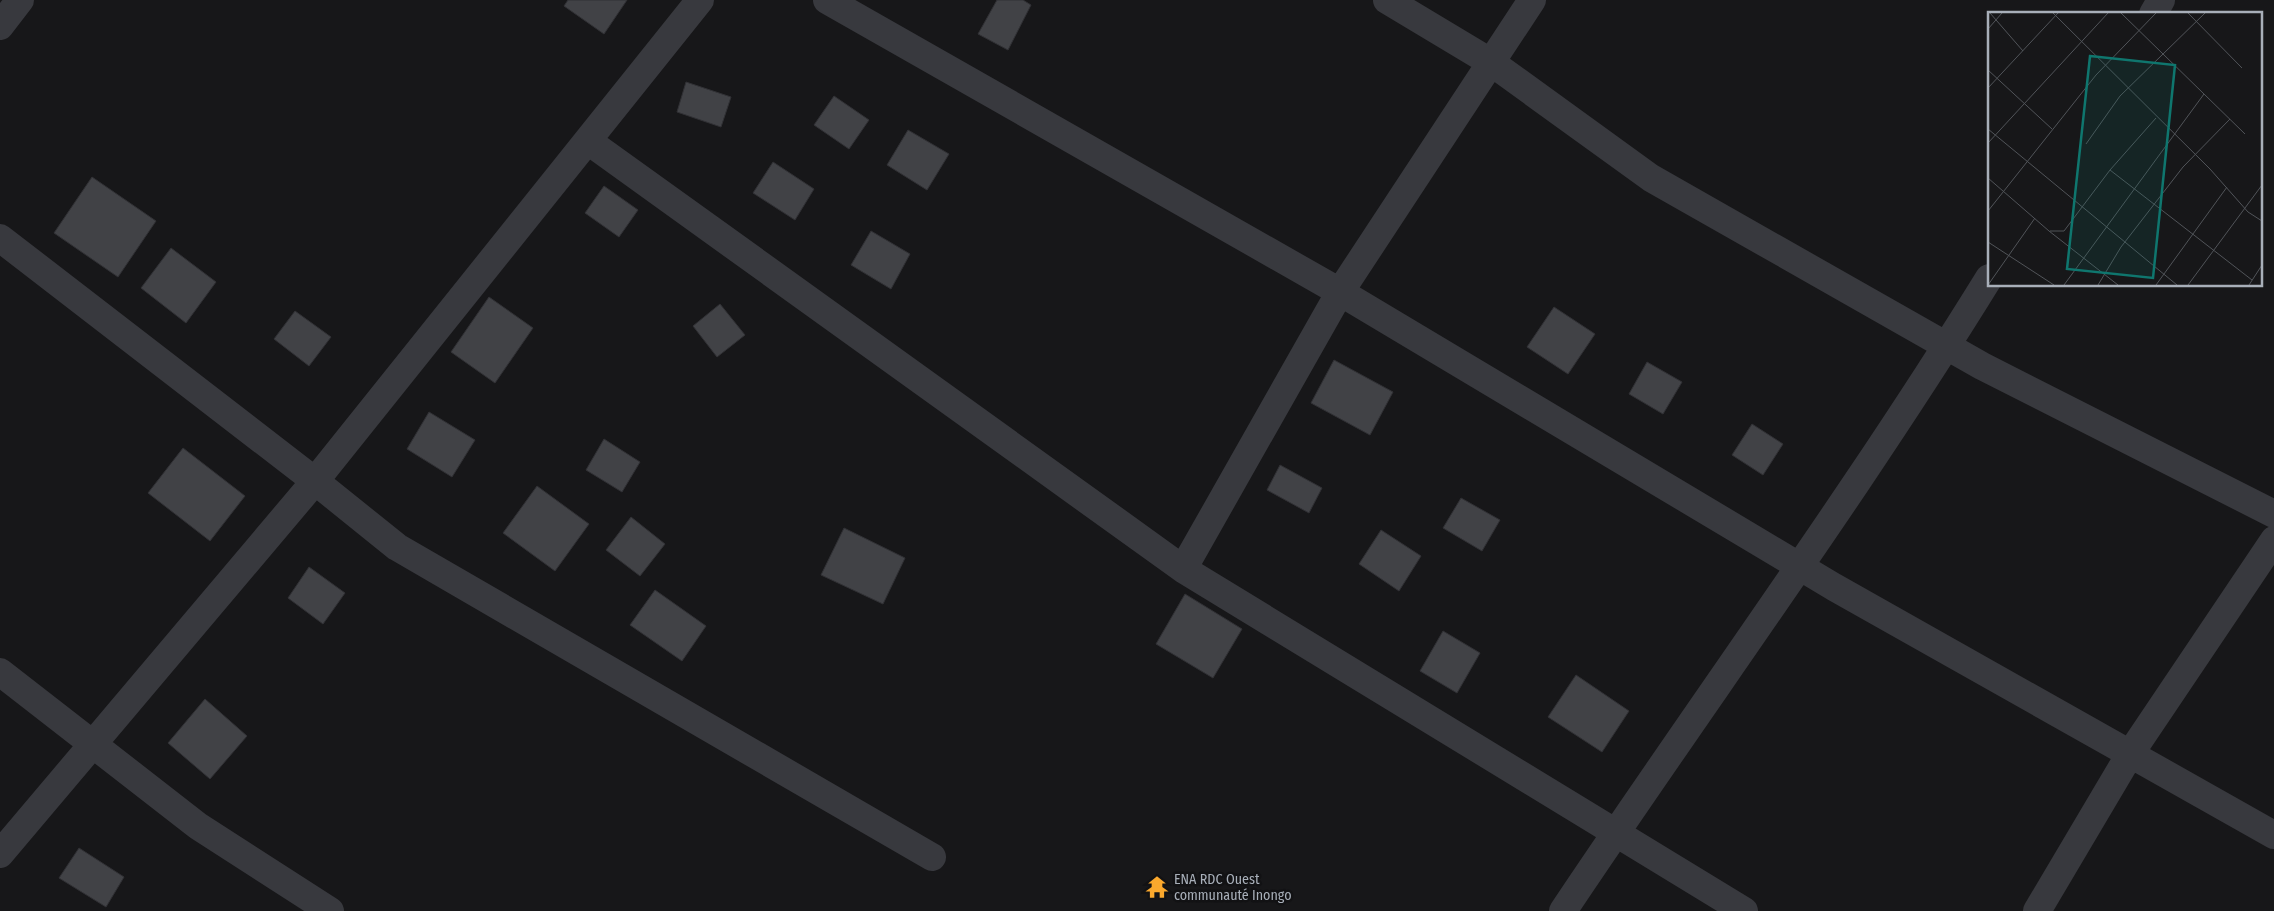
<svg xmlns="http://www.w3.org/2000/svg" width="2274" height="911" viewBox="0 0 2274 911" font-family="'Fira Sans Condensed',sans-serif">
	<rect width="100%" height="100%" fill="#171719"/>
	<path fill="#414246" stroke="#313135" d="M 568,0 L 627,0 L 604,34 L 564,6 Z
		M 997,0 L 1023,0 L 1031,5 L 1008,50 L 978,34 Z
		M 686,82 L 731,97 L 721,127 L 677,112 Z
		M 834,96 L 869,120 L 849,149 L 814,125 Z
		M 908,130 L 949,154 L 927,190 L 887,165 Z
		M 773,162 L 814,189 L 795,220 L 753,193 Z
		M 92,177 L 156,221 L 118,277 L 54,233 Z
		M 604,186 L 638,210 L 619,237 L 585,213 Z
		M 871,231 L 910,254 L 891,289 L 851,265 Z
		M 171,248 L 216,282 L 186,323 L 141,288 Z
		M 489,297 L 533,328 L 495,383 L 451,352 Z
		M 720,304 L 745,335 L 717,357 L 693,326 Z
		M 1554,307 L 1595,334 L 1568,374 L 1527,347 Z
		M 295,311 L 331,337 L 309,366 L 274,339 Z
		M 1334,360 L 1393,392 L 1370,435 L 1311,403 Z
		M 1647,362 L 1682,382 L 1663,414 L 1629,394 Z
		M 429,412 L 475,440 L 452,477 L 407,449 Z
		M 1752,424 L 1783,444 L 1763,475 L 1732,455 Z
		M 604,439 L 640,462 L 622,492 L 586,470 Z
		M 183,448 L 245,496 L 210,541 L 148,493 Z
		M 1280,465 L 1322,488 L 1309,513 L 1267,490 Z
		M 537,486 L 589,524 L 555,571 L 503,533 Z
		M 1461,498 L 1500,520 L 1482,551 L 1443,528 Z
		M 631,517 L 665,544 L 640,576 L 606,550 Z
		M 844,528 L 905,558 L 883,604 L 821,575 Z
		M 1381,530 L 1421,556 L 1399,591 L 1359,564 Z
		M 309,567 L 345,593 L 323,624 L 288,598 Z
		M 655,590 L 706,626 L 682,661 L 630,625 Z
		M 1185,594 L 1242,629 L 1213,678 L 1156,644 Z
		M 1443,631 L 1480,653 L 1457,693 L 1420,671 Z
		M 1576,675 L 1629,711 L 1602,752 L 1548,717 Z
		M 205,699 L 247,736 L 210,779 L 168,743 Z
		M 79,848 L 124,877 L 106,907 L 59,878 Z"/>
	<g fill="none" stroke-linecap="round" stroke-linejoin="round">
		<path stroke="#38393e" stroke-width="28" d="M 827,0 L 1340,292 L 1834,587 L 2274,835
			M 1387,0 L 1492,63 L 1651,178 L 1982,366 L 2274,514
			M 2153,14 L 2161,0
			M 0,26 L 20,0
			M 588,141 L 1183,569 L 1744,911
			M 0,238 L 315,481 L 397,547 L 932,857
			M 1183,569 L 1340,292 L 1532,0
			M 0,672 L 198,826 L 330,911
			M 0,854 L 315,481 L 700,0
			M 1563,911 C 1704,700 1855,495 1989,278
			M 2037,911 L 2130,754 L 2274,540"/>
	</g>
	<defs>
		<symbol id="temple-bare" viewBox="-9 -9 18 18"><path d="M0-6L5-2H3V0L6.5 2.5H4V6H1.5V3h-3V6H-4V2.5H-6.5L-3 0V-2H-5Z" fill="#faa82d" stroke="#121214" stroke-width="2.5" paint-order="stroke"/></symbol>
	</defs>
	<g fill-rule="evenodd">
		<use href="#temple-bare" x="1141" y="871" width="32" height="32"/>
	</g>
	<g text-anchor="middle" stroke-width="5" stroke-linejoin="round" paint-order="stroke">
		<g font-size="14" fill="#a8afb9" stroke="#121214" text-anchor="start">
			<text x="1174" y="884">ENA RDC Ouest<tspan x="1174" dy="16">communauté Inongo</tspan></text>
		</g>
	</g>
	<g transform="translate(1988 12)">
		<rect width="274" height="274" fill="#171719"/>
		<path fill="none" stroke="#515459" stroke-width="1" d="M 2,1 L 35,39M 65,1 L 222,157 L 260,200 L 274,209M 133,1 L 257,122M 200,1 L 254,56M 0,17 L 14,1M 0,58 L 64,117M 0,76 L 70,1M 0,117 L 189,273M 0,131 L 120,1M 98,132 L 132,84 L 217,1M 122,158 L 264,268M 0,166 L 61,219 L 130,273M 0,199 L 108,63 L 168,1M 62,219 L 76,219 L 122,158 L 168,106M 0,230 L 66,273M 0,273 L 47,206M 76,273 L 216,82M 110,273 L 133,235 L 195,155 L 242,107M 168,273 L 239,175M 200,273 L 274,173M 261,273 L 274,253"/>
		<path fill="#0f766e" fill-opacity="0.15" stroke="#0f766e" stroke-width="2.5" d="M 102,44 L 187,53 L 165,266 L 79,257 Z"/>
		<rect width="274" height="274" fill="none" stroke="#a8afb9" stroke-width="2.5"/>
	</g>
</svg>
